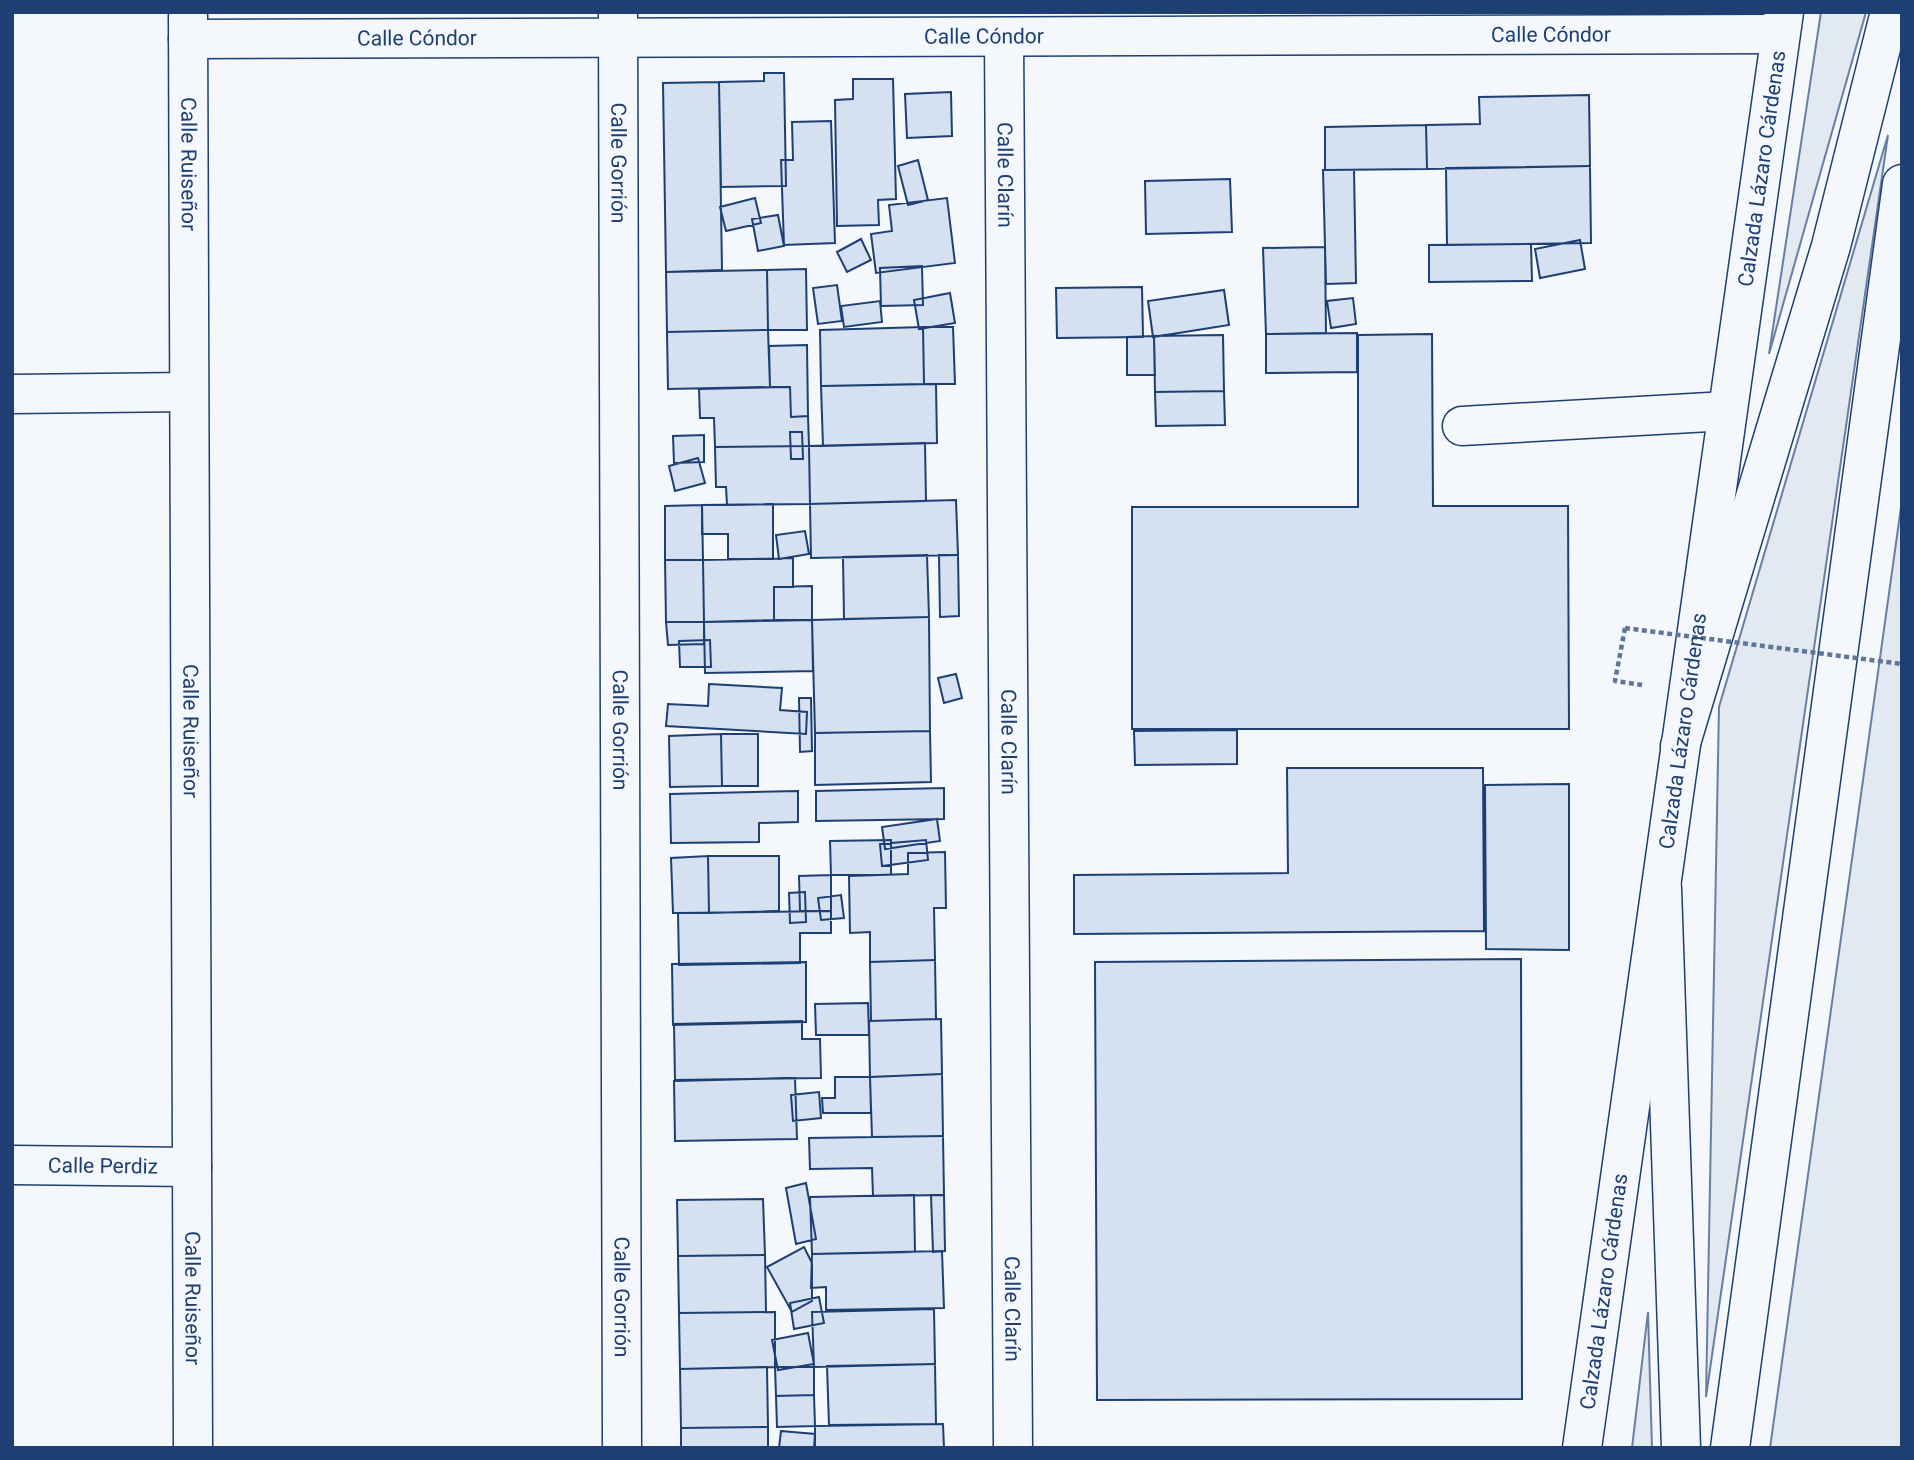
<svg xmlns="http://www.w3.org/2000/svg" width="1914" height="1460" viewBox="0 0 1914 1460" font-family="Roboto,sans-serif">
	<rect width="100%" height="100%" fill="#f4f7fb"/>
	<path fill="#e3e9f0" stroke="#687fa3" stroke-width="2" d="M 1821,12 L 1866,12 L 1769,354 Z
		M 1888,135 L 1706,1397 L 1719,707 Z
		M 1902,500 L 1901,1448 L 1770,1448 Z
		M 1648,1312 L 1652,1448 L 1632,1448 Z"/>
	<path fill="#d5e0f0" stroke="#1d3f73" stroke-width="2" d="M 764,73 L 784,73 L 786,186 L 721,187 L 719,82 L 764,81 Z
		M 853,79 L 893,79 L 896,199 L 878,200 L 879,225 L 837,226 L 835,100 L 853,99 Z
		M 719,82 L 722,270 L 666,272 L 663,83 Z
		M 951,92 L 952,136 L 907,138 L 905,94 Z
		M 1589,95 L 1590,166 L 1427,169 L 1426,125 L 1480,124 L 1479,97 Z
		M 831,121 L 835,243 L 784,245 L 781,160 L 793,160 L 792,122 Z
		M 1426,125 L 1427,169 L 1325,170 L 1325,127 Z
		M 918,160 L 928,200 L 908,205 L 898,166 Z
		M 1590,166 L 1591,243 L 1447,245 L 1446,168 Z
		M 1323,170 L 1354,170 L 1356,283 L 1326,284 Z
		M 1230,179 L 1232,232 L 1146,234 L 1145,181 Z
		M 755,198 L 761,223 L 726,231 L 720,207 Z
		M 947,198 L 955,263 L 876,273 L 871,234 L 892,231 L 889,205 Z
		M 778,215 L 784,246 L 758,251 L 752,219 Z
		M 861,239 L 871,260 L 847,272 L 837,252 Z
		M 1580,240 L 1585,269 L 1540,278 L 1535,249 Z
		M 1531,244 L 1532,281 L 1429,282 L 1429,245 Z
		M 1325,247 L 1326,333 L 1266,334 L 1263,248 Z
		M 922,266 L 923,305 L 881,306 L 880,268 Z
		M 806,269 L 807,330 L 768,330 L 767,270 Z
		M 767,270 L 768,330 L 667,332 L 666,272 Z
		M 837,285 L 842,321 L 818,324 L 813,288 Z
		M 1142,287 L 1143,337 L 1057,338 L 1056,288 Z
		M 1224,290 L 1229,325 L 1153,337 L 1148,301 Z
		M 950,293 L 955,323 L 919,329 L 914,300 Z
		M 1353,298 L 1356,324 L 1331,328 L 1327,301 Z
		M 880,301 L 882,322 L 844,327 L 841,306 Z
		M 923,327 L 924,384 L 821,386 L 820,330 Z
		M 923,327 L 953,327 L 955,384 L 924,384 Z
		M 768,330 L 770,387 L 668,389 L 667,332 Z
		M 1357,333 L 1357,372 L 1266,373 L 1266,334 Z
		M 1432,334 L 1433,506 L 1568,506 L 1569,729 L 1132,729 L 1132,507 L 1358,507 L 1358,335 Z
		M 1223,335 L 1224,391 L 1155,392 L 1154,336 Z
		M 1154,336 L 1155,375 L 1127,375 L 1127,337 Z
		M 807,345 L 808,416 L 791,417 L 790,387 L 770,387 L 769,346 Z
		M 936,384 L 937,443 L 823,446 L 821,386 Z
		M 790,387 L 791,417 L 808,416 L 809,446 L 715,447 L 714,418 L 700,418 L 699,389 Z
		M 1224,391 L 1225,425 L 1156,426 L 1155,392 Z
		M 790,432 L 802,432 L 803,459 L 791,459 Z
		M 704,435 L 704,462 L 674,463 L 673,436 Z
		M 925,443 L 926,501 L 810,504 L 809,446 Z
		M 809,446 L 810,504 L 727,505 L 726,487 L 716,487 L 715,447 Z
		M 698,458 L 705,483 L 675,491 L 669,466 Z
		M 956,500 L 958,555 L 811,558 L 810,504 Z
		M 773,504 L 773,559 L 728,559 L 728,534 L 702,534 L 702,505 Z
		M 702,505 L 703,560 L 665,560 L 665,506 Z
		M 805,531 L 809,554 L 779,559 L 776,535 Z
		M 927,555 L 929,617 L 844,619 L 843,557 Z
		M 939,555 L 958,555 L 959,616 L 940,617 Z
		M 793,558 L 793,587 L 774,587 L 774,620 L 704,622 L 703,560 Z
		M 665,560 L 703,560 L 704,622 L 666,622 Z
		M 812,586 L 812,620 L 774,620 L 774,587 Z
		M 929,617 L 930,731 L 815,733 L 812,620 Z
		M 812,620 L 813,671 L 705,673 L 704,622 Z
		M 666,622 L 704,622 L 704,644 L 668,645 Z
		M 710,640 L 711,667 L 680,667 L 679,641 Z
		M 956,674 L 962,698 L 944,703 L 938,678 Z
		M 709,684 L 782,688 L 780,710 L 807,712 L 806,734 L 666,726 L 668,704 L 708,706 Z
		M 799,698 L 811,698 L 812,751 L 800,752 Z
		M 1237,730 L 1237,764 L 1135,765 L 1134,731 Z
		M 930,731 L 931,782 L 815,785 L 815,733 Z
		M 721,734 L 758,734 L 758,786 L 722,786 Z
		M 721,734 L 722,786 L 670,787 L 669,736 Z
		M 1287,768 L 1483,768 L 1484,931 L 1074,934 L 1074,875 L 1288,873 Z
		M 1569,784 L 1569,950 L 1486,949 L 1485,785 Z
		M 944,788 L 944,819 L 816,821 L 816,791 Z
		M 798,791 L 798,822 L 759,823 L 759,842 L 671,843 L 670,794 Z
		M 937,819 L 940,841 L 885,849 L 882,827 Z
		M 891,840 L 891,875 L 831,875 L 830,841 Z
		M 926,840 L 928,860 L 882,866 L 880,844 Z
		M 945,852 L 946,908 L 934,908 L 935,960 L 870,962 L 870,932 L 850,933 L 849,876 L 908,874 L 908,853 Z
		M 708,856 L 779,856 L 779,911 L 709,913 Z
		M 708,856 L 709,913 L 673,913 L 671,858 Z
		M 831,875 L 831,911 L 800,911 L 799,876 Z
		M 805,892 L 806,922 L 790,923 L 789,893 Z
		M 841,895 L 844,918 L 821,920 L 818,898 Z
		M 831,911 L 831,933 L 800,933 L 800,963 L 679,965 L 678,913 Z
		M 1521,959 L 1522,1399 L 1097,1400 L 1095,962 Z
		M 935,960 L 936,1019 L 871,1021 L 870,962 Z
		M 806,962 L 806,1022 L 673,1025 L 672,964 Z
		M 868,1003 L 869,1035 L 816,1035 L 815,1004 Z
		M 941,1019 L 942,1074 L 870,1077 L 869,1021 Z
		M 802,1021 L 802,1039 L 820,1039 L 821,1078 L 675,1080 L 674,1024 Z
		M 942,1074 L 943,1136 L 872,1137 L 870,1077 Z
		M 835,1077 L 870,1077 L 871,1113 L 823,1113 L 822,1098 L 835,1098 Z
		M 795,1078 L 797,1139 L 675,1141 L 674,1081 Z
		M 819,1092 L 821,1118 L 793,1121 L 791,1095 Z
		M 943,1136 L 944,1195 L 873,1196 L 872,1168 L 810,1169 L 809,1138 Z
		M 806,1183 L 816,1239 L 796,1244 L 786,1188 Z
		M 914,1195 L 915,1252 L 812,1254 L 810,1197 Z
		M 931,1195 L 944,1195 L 945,1251 L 933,1252 Z
		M 763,1199 L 765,1255 L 678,1256 L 677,1200 Z
		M 804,1247 L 812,1263 L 812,1301 L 792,1312 L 767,1267 Z
		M 942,1251 L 944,1308 L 826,1310 L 826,1287 L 811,1288 L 812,1254 Z
		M 765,1255 L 766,1312 L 679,1313 L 678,1256 Z
		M 819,1297 L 824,1323 L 794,1329 L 790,1303 Z
		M 934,1309 L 935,1364 L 814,1367 L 812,1312 Z
		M 775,1312 L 775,1367 L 680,1369 L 679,1313 Z
		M 808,1333 L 814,1364 L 778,1370 L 772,1340 Z
		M 935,1364 L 936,1424 L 829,1425 L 827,1366 Z
		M 767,1367 L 768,1427 L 681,1428 L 680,1369 Z
		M 775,1367 L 814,1367 L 814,1395 L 776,1396 Z
		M 814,1395 L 815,1426 L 777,1427 L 776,1396 Z
		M 943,1424 L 944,1448 L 815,1448 L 815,1426 Z
		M 768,1427 L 768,1448 L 681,1448 L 681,1428 Z
		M 781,1431 L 815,1434 L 814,1448 L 779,1448 Z"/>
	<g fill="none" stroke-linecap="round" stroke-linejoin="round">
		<defs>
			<g id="minor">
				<path id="s1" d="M 618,14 L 622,1448"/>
				<path id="s2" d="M 188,15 L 193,1448"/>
				<path id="s3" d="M 1004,37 L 1013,1448"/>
				<path id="s4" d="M 188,39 L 1780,34"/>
				<path d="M 12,394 L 189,392"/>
				<path d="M 1462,426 L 1727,411"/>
				<path id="s5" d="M 12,1165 L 192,1167"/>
			</g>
			<g id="major">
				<path id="s6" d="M 1582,1448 L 1784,12"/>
			</g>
			<path id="highway" d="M 1680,746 L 1831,246 L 1890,12
				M 1662,888 L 1681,1448
				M 1730,1448 L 1902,184"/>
		</defs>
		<use href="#minor" stroke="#1d3f73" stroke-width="41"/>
		<use href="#major" stroke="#1d3f73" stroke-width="41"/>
		<use href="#highway" stroke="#1d3f73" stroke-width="41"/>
		<path stroke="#5e769c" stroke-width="4.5" stroke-dasharray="5 3.5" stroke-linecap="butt" d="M 1625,628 L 1615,681 L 1642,685"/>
		<use href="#minor" stroke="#f4f7fb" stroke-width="38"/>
		<use href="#major" stroke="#f4f7fb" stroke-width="38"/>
		<use href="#highway" stroke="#f4f7fb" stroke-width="38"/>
		<path stroke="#5e769c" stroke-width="4.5" stroke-dasharray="5 3.5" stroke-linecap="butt" d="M 1625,628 L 1902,664"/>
	</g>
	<g text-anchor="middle" stroke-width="5" stroke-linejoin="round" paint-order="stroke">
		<g font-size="21" fill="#1d3f73" stroke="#f4f7fb">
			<text dy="7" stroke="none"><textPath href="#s4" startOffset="1363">Calle Cóndor</textPath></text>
			<text dy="7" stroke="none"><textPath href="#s4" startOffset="796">Calle Cóndor</textPath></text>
			<text dy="7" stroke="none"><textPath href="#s4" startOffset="229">Calle Cóndor</textPath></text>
			<text dy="7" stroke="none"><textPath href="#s2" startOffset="149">Calle Ruiseñor</textPath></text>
			<text dy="7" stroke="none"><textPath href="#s1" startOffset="149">Calle Gorrión</textPath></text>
			<text dy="7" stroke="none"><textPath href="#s6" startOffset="1292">Calzada Lázaro Cárdenas</textPath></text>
			<text dy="7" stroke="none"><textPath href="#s3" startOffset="138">Calle Clarín</textPath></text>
			<text dy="7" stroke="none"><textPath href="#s2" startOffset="716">Calle Ruiseñor</textPath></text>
			<text dy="7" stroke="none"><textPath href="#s1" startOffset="716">Calle Gorrión</textPath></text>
			<text dy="7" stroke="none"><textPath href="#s6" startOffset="724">Calzada Lázaro Cárdenas</textPath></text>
			<text dy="7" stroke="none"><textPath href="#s3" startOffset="705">Calle Clarín</textPath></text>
			<text dy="7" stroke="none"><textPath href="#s5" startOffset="91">Calle Perdiz</textPath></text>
			<text dy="7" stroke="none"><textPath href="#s6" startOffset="158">Calzada Lázaro Cárdenas</textPath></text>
			<text dy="7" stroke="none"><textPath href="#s2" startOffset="1283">Calle Ruiseñor</textPath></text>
			<text dy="7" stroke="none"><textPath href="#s1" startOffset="1283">Calle Gorrión</textPath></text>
			<text dy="7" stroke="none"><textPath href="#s3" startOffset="1272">Calle Clarín</textPath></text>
		</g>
	</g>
	<rect width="1914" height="1460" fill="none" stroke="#1d3f73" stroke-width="28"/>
</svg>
